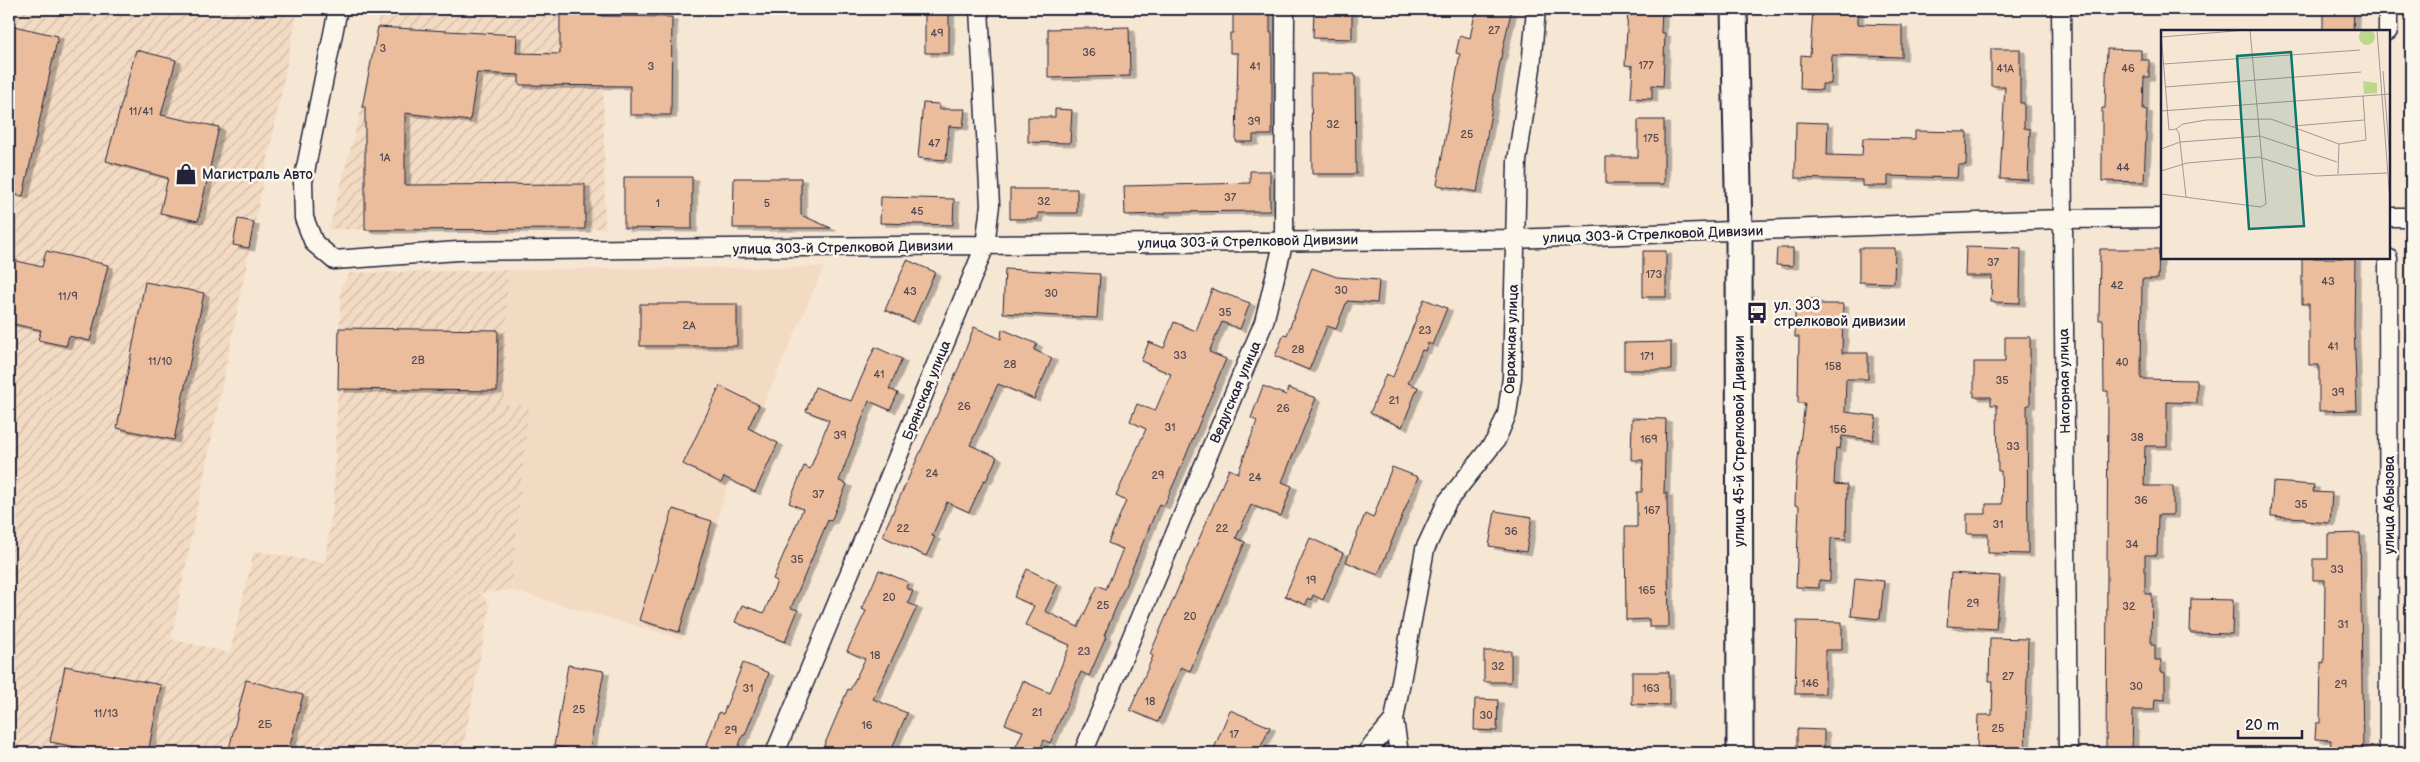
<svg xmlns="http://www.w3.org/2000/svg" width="2420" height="762" viewBox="0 0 2420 762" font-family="'Balsamiq Sans',sans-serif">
<defs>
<pattern id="industrial-furrows" width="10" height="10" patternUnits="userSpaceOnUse" patternTransform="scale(1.25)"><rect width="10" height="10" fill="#f3dac3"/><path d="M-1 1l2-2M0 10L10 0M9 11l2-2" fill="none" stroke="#d0bba8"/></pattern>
<filter id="shadow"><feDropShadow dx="5.5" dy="3" stdDeviation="0" flood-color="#0004"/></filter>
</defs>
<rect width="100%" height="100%" fill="#f6e6d4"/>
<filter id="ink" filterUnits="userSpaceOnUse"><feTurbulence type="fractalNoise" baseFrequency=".02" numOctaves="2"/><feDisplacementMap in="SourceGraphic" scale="10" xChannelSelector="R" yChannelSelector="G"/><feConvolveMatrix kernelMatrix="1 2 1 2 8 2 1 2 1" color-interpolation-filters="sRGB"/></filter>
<g filter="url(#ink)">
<!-- built -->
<path fill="#f3dac3" d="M824,267L728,484L682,639L511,590L529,405L505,404L508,270Z"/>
<!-- industrial -->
<path fill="url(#industrial-furrows)" d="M9,9H298L171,639L230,653L254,551L325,563L334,497L341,287L351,273L508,270L505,404L529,405L511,590L480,593L490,605L462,753H9Z
M380,9H602L605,228L329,229L362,107L366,81L369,82Z"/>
<!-- building -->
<path fill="#ecbd9c" stroke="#22223b" filter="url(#shadow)" d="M560,9H602L601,16L672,17L671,115H630V86L519,85V75L477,73L470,121L405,113V185L585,184V229L365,230V107H362L378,27L517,35L516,53L560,54Z
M925,9H949V53H925Z
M1233,9H1270V33H1272V135H1253V142H1236L1238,53H1230V33H1233Z
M1314,9H1346V12H1352V39L1313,38Z
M1476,9H1495L1511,12L1500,62L1477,192L1437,185L1460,54L1456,53L1460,35L1470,38Z
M1628,9H1662L1661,33H1665L1663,86L1652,85V99L1631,98L1633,66L1625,65Z
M1813,9H1858V24L1902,25V57L1832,55L1831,84H1822V90L1800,89L1801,55L1810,56Z
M2323,9H2354L2353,31H2323Z
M9,25L58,36L23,196L9,193Z
M1129,27L1130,76L1048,78V29Z
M1991,49H2020V103H2024V128L2030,129L2028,180L2000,179L2005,86H1991Z
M2107,49L2141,50V60H2149V77H2144L2143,109L2147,110L2144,182L2102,181V108H2105Z
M136,50L176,60L161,115L219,127L198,221L160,213L168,178L106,161Z
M1311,74H1355L1356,174H1312Z
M923,103L939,104V109H965L963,127L949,126L946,160L918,158Z
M1055,109L1072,110L1070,143L1028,142V117H1055Z
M1638,120H1664V184H1606V157H1638Z
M1796,122L1828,123L1827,155L1862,156L1863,138L1915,139V131L1967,132L1966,165H1958L1957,178L1888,176V186H1862V180L1795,178Z
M1250,171H1270V211L1165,212V214L1125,215L1124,186L1250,183Z
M624,177H692V229L624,228Z
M734,178H801V215L831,228H733Z
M1010,189H1077V213H1038V219H1010Z
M881,197L954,199L953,225L880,223Z
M238,219L254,222L249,248L233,245Z
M1966,247L2021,249L2020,303L1991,302L1992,276H1965Z
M1777,248H1793V266L1776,265Z
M1859,248H1895L1894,283L1859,282Z
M2100,249H2159L2158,279H2142L2141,379L2197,380V403L2167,402V446H2145L2144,486H2173V515H2158L2157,555H2145V594H2152L2151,645H2155V660H2161V672L2165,673V700L2155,699L2154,710H2133L2132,753H2106L2108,391H2104L2103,320H2099Z
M46,251L108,265L90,341L69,336L66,346L38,340L41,330L9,323V259L42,267Z
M1643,251H1666V297H1643Z
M2302,258H2355L2354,326L2357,410L2319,411V365H2309V304H2302Z
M907,260L935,272L913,322L885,310Z
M1312,268L1337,277L1379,280L1377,303L1347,301L1336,329L1327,326L1309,370L1275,356L1284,334L1287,335Z
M1005,269L1100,274L1097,318L1003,313Z
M145,282L204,293L174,440L117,428Z
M1212,289L1250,303L1240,329L1222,322L1209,352L1226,359L1182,465L1164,506L1159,504L1104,636L1106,637L1089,676L1081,672L1050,743L1044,740L1039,753H1013L1023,731L1005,724L1023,681L1050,693L1070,645L1025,625L1034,606L1014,597L1027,569L1058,584L1045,611L1078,627L1098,585L1106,589L1123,549L1108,543L1126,501L1116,496L1146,429L1130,421L1137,404L1155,411L1171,374L1141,361L1149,342L1164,348L1174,322L1196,331Z
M1424,299L1447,308L1432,345L1428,343L1425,351L1422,350L1408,383L1418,387L1402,427L1370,413L1386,374L1393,377Z
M1795,299H1817V304H1843L1842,353H1868V379H1846L1845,412L1876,416L1873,440L1842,436L1840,449L1836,448L1834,484L1847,485L1846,539L1831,538L1830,581L1819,580V588L1796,587L1799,506L1795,505L1796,476L1805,403H1798L1799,337H1795Z
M640,304H737V346H640Z
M974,327L1001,339L1002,329L1037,344L1034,350L1052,358L1034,399L998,384L970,445L997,457L986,481L984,480L969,512L947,502L932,536L935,537L926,556L882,536L959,367Z
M339,328L498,330L497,391L338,389Z
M2005,337H2030V405H2027L2028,554L1988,553V534H1967V514H1986V504H2002L2001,471H1998L1997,405H1991V397H1974V362H2005Z
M1671,342V370H1624V343Z
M875,347L902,359L889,389L898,393L890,410L869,401L839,481L847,484L831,521L828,520L791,608L798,610L785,642L735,622L742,605L764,613L777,581L773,579L803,509L789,503L804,466L810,469L829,420L806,411L815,387L851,401Z
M720,386L759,405L748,428L778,443L755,492L724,477L721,483L683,464Z
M1263,386L1286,395L1288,388L1316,398L1282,482L1292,486L1281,516L1251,505L1236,538L1245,542L1190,671L1181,667L1158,722L1130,710L1153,656L1150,654L1229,469L1238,473L1257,421L1251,418Z
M1632,418L1666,419L1664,493H1667L1669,627H1649V619L1626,620L1625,527H1637V492H1642L1643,460H1631Z
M1392,467L1418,477L1378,575L1346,562L1365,514L1373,518Z
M2273,482L2314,485L2313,492L2332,493L2330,523L2305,521V518L2271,516Z
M673,509L712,521L679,632L639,620Z
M1495,511L1532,517L1526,552L1489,546Z
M2360,533L2363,753H2330L2331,740L2315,739L2316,723H2320L2321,662L2324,663L2325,580H2313V559H2328V534Z
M1310,538L1343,553L1323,600L1313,595L1311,600L1308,598L1306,605L1285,596Z
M879,570L908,582L906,588L913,591L908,603L917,607L873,699L907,713L890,753H821L848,689L850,690L865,659L847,651L866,611L862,609Z
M1951,573L2000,576L1996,629L1947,626Z
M1855,578L1884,581L1880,619L1851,616Z
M2191,599L2233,600L2232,634L2190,633Z
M1797,621L1842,622V650H1825V694H1795Z
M1990,638L2028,639L2025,753H2001V748H1977L1978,715H1992L1993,681H1989Z
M1484,651H1511V682H1484Z
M743,663L769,673L745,735H743L736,753H704L719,712L723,714Z
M568,665L604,671L589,753L554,746Z
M65,666L161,685L148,753H109L50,742Z
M1632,672H1669V705L1632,704Z
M246,680L303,695L288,753H228Z
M1475,699L1498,700L1497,731L1474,730Z
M1230,710L1270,727L1258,753H1212Z
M1797,729L1824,730V753H1797Z"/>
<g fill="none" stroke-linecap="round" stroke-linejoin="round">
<!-- minor casing -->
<g stroke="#22223b" stroke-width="21">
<path id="minor" d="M338,9L303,182L304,218L314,243L334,260L458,251L1514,239L2062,219L2162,218
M2061,9L2068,753
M2388,9V31
M2389,217H2411
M2388,258L2389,753
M1394,720L1399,753
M775,753L985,246L990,205L979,9
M1083,753L1264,322L1284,240L1285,9
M1366,753L1394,720L1425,549L1447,502L1496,440L1507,414L1512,378L1517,161L1531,68L1536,9"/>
</g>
<!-- secondary casing -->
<g stroke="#22223b" stroke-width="29">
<path id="secondary" d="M1734,9L1739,231L1740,753"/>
</g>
<!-- minor -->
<use href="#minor" stroke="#fbf7ec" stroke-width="18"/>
<!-- secondary -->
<use href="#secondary" stroke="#fbf7ec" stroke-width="25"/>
</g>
</g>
<!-- icons -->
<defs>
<g id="shop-bare" transform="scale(1.725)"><path d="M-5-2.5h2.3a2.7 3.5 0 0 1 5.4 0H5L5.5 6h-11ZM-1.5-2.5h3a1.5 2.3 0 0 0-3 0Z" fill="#22223b" stroke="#fbf7ec" stroke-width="2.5" paint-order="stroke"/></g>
<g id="bus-bare" transform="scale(1.725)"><path d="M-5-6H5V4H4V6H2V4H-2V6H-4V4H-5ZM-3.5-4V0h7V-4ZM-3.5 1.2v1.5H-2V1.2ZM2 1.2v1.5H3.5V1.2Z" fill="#22223b" stroke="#fbf7ec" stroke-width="2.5" paint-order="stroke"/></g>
</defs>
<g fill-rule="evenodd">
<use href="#shop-bare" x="186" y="174"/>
<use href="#bus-bare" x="1757" y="313"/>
</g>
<g text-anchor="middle" stroke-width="5" stroke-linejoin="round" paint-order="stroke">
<!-- number labels -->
<g font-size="11" fill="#544953">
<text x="1494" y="34">27</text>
<text x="937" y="37">49</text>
<text x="383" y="52">3</text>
<text x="1089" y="56">36</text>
<text x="1646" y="69">177</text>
<text x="651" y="70">3</text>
<text x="1255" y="70">41</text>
<text x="2005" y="72">41А</text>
<text x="2128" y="72">46</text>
<text x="141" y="115">11/41</text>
<text x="1254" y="125">39</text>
<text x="1333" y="128">32</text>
<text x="1467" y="138">25</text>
<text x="1651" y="142">175</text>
<text x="934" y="147">47</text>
<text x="385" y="161">1А</text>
<text x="2123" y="171">44</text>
<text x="1230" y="201">37</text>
<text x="1044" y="205">32</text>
<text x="658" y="207">1</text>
<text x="767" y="207">5</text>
<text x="917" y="215">45</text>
<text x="1993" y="266">37</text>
<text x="1654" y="278">173</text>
<text x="2328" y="285">43</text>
<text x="2117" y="289">42</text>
<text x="1341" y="294">30</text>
<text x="910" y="295">43</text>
<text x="1051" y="297">30</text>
<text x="68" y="300">11/9</text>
<text x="1225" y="316">35</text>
<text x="689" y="329">2А</text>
<text x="1425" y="334">23</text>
<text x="2333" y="350">41</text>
<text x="1298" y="353">28</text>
<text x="1180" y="359">33</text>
<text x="1647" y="360">171</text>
<text x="418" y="364">2В</text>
<text x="160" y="365">11/10</text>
<text x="2122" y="366">40</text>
<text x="1010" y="368">28</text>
<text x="1833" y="370">158</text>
<text x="879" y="378">41</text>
<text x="2002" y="384">35</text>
<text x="2338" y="396">39</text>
<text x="1394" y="404">21</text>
<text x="964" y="410">26</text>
<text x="1283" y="412">26</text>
<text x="1170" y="431">31</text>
<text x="1838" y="433">156</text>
<text x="840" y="439">39</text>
<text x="2137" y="441">38</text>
<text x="1649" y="443">169</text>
<text x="2013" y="450">33</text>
<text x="932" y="477">24</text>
<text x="1158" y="479">29</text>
<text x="1255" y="481">24</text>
<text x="818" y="498">37</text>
<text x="2141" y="504">36</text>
<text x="2301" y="508">35</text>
<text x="1652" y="514">167</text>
<text x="1998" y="528">31</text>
<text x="903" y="532">22</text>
<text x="1222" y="532">22</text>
<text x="1511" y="535">36</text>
<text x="2132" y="548">34</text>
<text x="797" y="563">35</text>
<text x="2337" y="573">33</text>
<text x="1311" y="584">19</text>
<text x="1647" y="594">165</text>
<text x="889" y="601">20</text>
<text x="1973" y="607">29</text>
<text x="1103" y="609">25</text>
<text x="2129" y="610">32</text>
<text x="1190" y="620">20</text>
<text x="2343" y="628">31</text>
<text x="1084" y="655">23</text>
<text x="875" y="659">18</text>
<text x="1498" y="670">32</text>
<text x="2008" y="680">27</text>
<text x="1810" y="687">146</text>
<text x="2341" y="688">29</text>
<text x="2136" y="690">30</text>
<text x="748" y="692">31</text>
<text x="1651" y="692">163</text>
<text x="1150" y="705">18</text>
<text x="579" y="713">25</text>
<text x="1037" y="716">21</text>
<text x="106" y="717">11/13</text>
<text x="1486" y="719">30</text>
<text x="265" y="728">2Б</text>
<text x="867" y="729">16</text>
<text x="1998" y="732">25</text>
<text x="731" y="734">29</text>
<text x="1234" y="738">17</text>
</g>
<!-- poi labels -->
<g font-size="14" fill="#22223b" stroke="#fbf7ec" text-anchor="start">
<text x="202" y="179">Магистраль Авто</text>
<text x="1774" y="310">ул. 303<tspan x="1774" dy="16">стрелковой дивизии</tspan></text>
</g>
<!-- street labels -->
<g font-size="14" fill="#22223b" stroke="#fbf7ec">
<text transform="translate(1653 234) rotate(-2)" y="5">улица 303-й Стрелковой Дивизии</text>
<text transform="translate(1248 241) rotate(-1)" y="5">улица 303-й Стрелковой Дивизии</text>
<text transform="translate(843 247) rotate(-1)" y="5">улица 303-й Стрелковой Дивизии</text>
<text transform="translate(1511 339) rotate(-88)" y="5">Овражная улица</text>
<text transform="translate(2064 381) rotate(-91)" y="5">Нагорная улица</text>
<text transform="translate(926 390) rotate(-68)" y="5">Брянская улица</text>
<text transform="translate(1235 392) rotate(-67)" y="5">Ведугская улица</text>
<text transform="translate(1739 441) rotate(-90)" y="5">улица 45-й Стрелковой Дивизии</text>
<text transform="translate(2389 505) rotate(-90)" y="5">улица Абызова</text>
</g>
</g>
<!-- overview -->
<g transform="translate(2161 30)">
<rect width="229" height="229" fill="#f6e6d4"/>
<path d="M198 7a8 8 0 1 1 16 0a8 8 0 1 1-16 0ZM202,51L216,53V63L203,64Z" fill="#bdd78e"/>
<path fill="none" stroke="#a19897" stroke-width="1" d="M216,0L229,172M0,3L8,100L15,99L18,103L25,167M0,7L86,0M3,34L199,20M222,41L229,131M4,57L200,42M0,81L229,64M133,96L203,90M15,99L22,94L45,90L110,89L178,114M0,119L19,112L99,106L176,132M0,141L26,133L98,127L155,146L226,143M177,144L178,114L205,110L202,66M0,164L100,177L105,174L89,0"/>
<path fill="#0f766e" fill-opacity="0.15" stroke="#0f766e" stroke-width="2.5" d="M130,22L143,196L88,199L76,26Z"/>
<rect width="229" height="229" fill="none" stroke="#22223b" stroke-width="2.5"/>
</g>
<!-- margin -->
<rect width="2420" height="762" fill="none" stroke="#fbf7ec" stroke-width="30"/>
<rect x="15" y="15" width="2390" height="732" fill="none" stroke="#22223b" stroke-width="2" filter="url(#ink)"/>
<!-- scale -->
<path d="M2238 730v8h64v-8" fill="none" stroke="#22223b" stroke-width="2.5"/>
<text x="2245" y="730" font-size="15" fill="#22223b" stroke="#fbf7ec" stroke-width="4" paint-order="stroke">20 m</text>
</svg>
